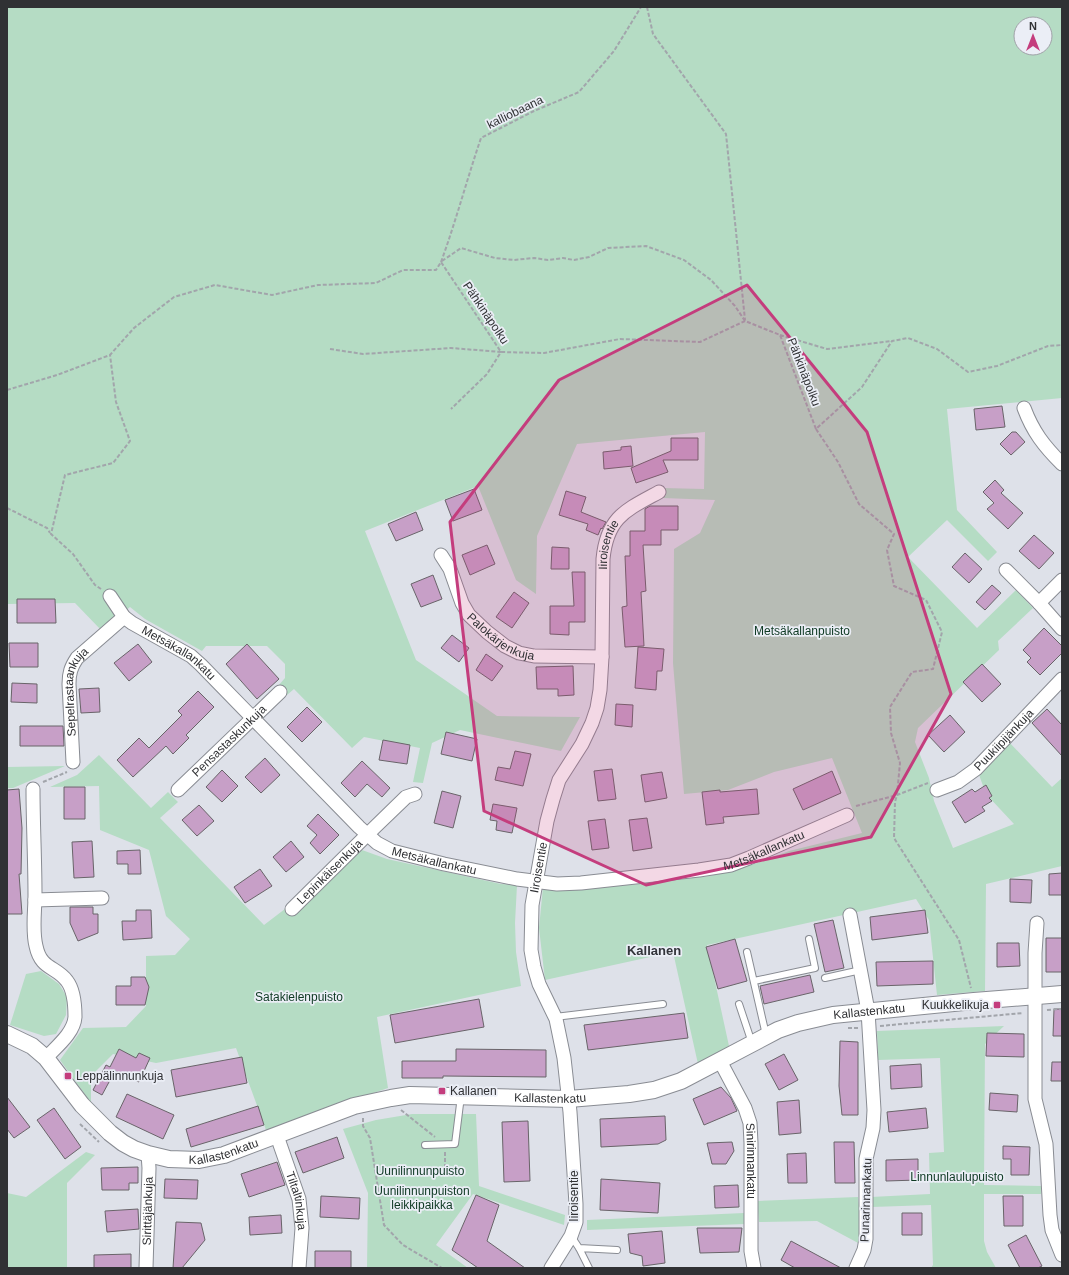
<svg xmlns="http://www.w3.org/2000/svg" width="1069" height="1275" viewBox="0 0 1069 1275" font-family="Helvetica,sans-serif">
<rect width="100%" height="100%" fill="#dee1e9"/>
<!-- green -->
<path fill="#b5dcc4" fill-rule="evenodd" d="M7,7H1062V398L947,409L957,510L997,552L988,561L947,520L908,557L977,628L1016,590L1033,608L998,641L999,650L918,728L915,742L929,778L934,801L953,848L1014,824L986,794L978,772L1009,742L1052,787L1062,778V866L986,884L985,991L937,995L929,920L916,899L707,945L729,1046L698,1064L673,952L545,980L539,928L543,887L555,888L630,885L710,876L751,865L789,851L862,833L832,758L774,772L728,790L684,794L673,663L674,549L700,533L715,500L663,498V488L704,489L705,432L577,444L537,536L536,594L516,580L478,486L365,531L416,660L497,716L580,717L561,751L460,730L432,743L423,783L413,782L420,748L364,737L352,748L294,689L287,695L278,686L285,678V664L267,646H206L202,651L145,619L130,607L101,630L75,603L7,604ZM1021,24H1045V48H1021Z
M99,755L151,808L168,792L178,802L160,818L264,925L362,850L387,859L501,884L517,885L515,923L516,952L521,986L377,1017L388,1088L266,1130L236,1048L156,1063L113,1054L91,1076V1103L60,1060L83,1028L126,1027L146,1006V956L175,955L190,939L166,916L149,850L100,830L99,786L50,787L77,775Z
M65,766L13,788H7V767Z
M41,971L59,984L67,997L66,1015L56,1034L44,1036L10,1025L26,974Z
M1004,1026L985,1044L984,1185L1041,1186V1194H984V1241L987,1252L996,1268H931L933,1265L931,1205L872,1207L871,1197L930,1194L929,1153L944,1152L940,1058L878,1060L877,1031Z
M412,1114H476L479,1186L565,1215L564,1225L473,1194L436,1245L468,1268H367L368,1193L343,1129L376,1120Z
M86,1152L95,1155L67,1183V1268H7V1193L26,1197Z
M858,1197L862,1231L860,1244L817,1221L759,1222L757,1201Z
M744,1213L745,1224L587,1230V1220Z"/>
<!-- building -->
<path fill="#c79fc7" stroke="#696469" d="M1002,406L1005,427L976,430L974,409Z
M1012,432H1016L1025,442L1011,455L1000,444Z
M671,438H698V460H663L668,472L636,483L631,468L671,451Z
M631,446L633,466L604,469L603,452L621,450V447Z
M995,480L1004,490L1001,493L1023,513L1008,529L987,509L994,503L983,492Z
M474,489L482,510L453,521L445,500Z
M566,491L586,497L581,512L606,522L602,529L601,528L598,535L586,530L588,524L559,515Z
M650,506H678V530H661V545H643L646,591L641,592L644,646L625,647L622,607L627,606L625,556H630V531H645V509Z
M416,512L423,530L396,541L388,524Z
M1034,535L1054,553L1039,569L1019,551Z
M487,545L495,564L470,575L462,555Z
M552,547L569,548V569H551Z
M965,553L982,569L969,583L952,567Z
M572,572H585V622H569V635L550,634V606H574Z
M433,575L442,599L421,607L411,584Z
M992,585L1001,593L985,610L976,602Z
M514,592L529,603L512,628L496,617Z
M17,599H55L56,623H17Z
M1044,628L1062,646V653L1040,675L1027,662L1031,658L1023,650Z
M452,635L469,648L459,662L441,648Z
M9,643H38V667H10Z
M138,644L152,662L129,681L114,663Z
M247,644L279,679L257,699L226,664Z
M638,647L664,649L662,671H657L656,690L635,688Z
M486,654L503,666L492,681L476,670Z
M982,664L1001,684L982,702L963,682Z
M573,666L574,695L558,696V689H537L536,667Z
M12,683L37,684V703L11,702Z
M99,688L100,712L81,713L79,689Z
M198,691L214,707L186,735L189,738L173,754L166,746L133,777L117,760L139,738L149,748L182,715L178,711Z
M616,704L633,705L632,727L615,725Z
M307,707L322,722L302,742L287,727Z
M1047,709L1062,725V756L1032,723Z
M950,715L965,732L944,752L928,735Z
M20,726H63L64,746H20Z
M446,732L477,739L472,761L441,754Z
M383,740L410,745L407,764L379,760Z
M515,751L531,754L523,786L495,780L498,767L510,769Z
M265,758L280,775L261,793L245,777Z
M362,761L390,788L382,797L367,784L355,797L341,783Z
M612,769L616,799L598,801L594,771Z
M222,770L238,786L222,802L206,787Z
M832,771L841,793L803,810L793,789Z
M662,772L667,798L645,802L641,775Z
M986,785L992,796L989,798L992,801L982,807L985,811L965,823L952,802L972,789L975,792Z
M64,787H85V819H64Z
M19,789L22,828L21,874H19L22,914H7V790Z
M757,789L759,814L723,817L724,823L706,825L702,792L720,790V792Z
M442,791L461,796L453,828L434,823Z
M493,804L517,808L512,833L496,830L497,821L490,820Z
M199,805L214,821L197,836L182,820Z
M318,814L339,835L320,854L310,843L317,835L307,826Z
M647,818L652,848L633,851L629,820Z
M605,819L609,848L592,850L588,821Z
M92,841L94,877L74,878L72,842Z
M291,841L304,857L286,872L273,857Z
M140,850L141,874H128V864H117V851Z
M260,869L272,886L245,903L234,887Z
M1062,873V895H1049V874Z
M1010,879L1032,880L1031,903L1010,902Z
M70,907H93V914H98V933L78,941L70,923Z
M136,910H151L152,938L123,940L122,921H136Z
M925,910L928,933L872,940L870,917Z
M833,920L844,968L825,972L814,924Z
M1046,938H1062V972H1046Z
M735,939L747,981L718,989L706,947Z
M997,943H1019L1020,966L997,967Z
M933,961V984L877,986L876,962Z
M810,975L814,992L764,1004L760,986Z
M131,977H145L149,987L145,1005H116V986H131Z
M479,999L484,1027L395,1043L390,1015Z
M1054,1009H1062V1036H1053Z
M684,1013L688,1038L588,1050L584,1025Z
M987,1033L1024,1034V1057L986,1056Z
M840,1041L858,1042V1115H842L839,1086Z
M119,1049L136,1058L139,1053L150,1058L139,1082L115,1071L102,1095L93,1090L106,1065L110,1067Z
M456,1049L546,1050V1077L443,1076V1078H402V1061H456Z
M784,1054L798,1080L779,1090L765,1064Z
M242,1057L247,1083L176,1097L171,1070Z
M1052,1062H1062V1081H1051Z
M921,1064L922,1087L891,1089L890,1066Z
M721,1087L731,1098L737,1111L704,1125L693,1099Z
M990,1093L1018,1095L1017,1112L989,1110Z
M127,1094L174,1115L163,1139L116,1117Z
M7,1097L30,1127L14,1138L7,1129Z
M799,1100L801,1133L779,1135L777,1102Z
M258,1106L264,1125L191,1147L186,1129Z
M54,1108L81,1147L65,1159L37,1120Z
M926,1108L928,1128L889,1132L887,1112Z
M665,1116L666,1140L658,1144L601,1147L600,1119Z
M528,1121L530,1181L504,1182L502,1122Z
M337,1137L344,1158L303,1173L295,1152Z
M732,1142L734,1151L726,1164H712L707,1143Z
M834,1142H854L855,1183H835Z
M1003,1146L1030,1147L1029,1175H1011V1159H1003Z
M806,1153L807,1183H788L787,1154Z
M918,1159V1180L886,1181V1160Z
M277,1162L285,1185L249,1197L241,1174Z
M138,1167V1183H129V1190H102L101,1168Z
M165,1179L198,1180L197,1199L164,1198Z
M601,1179L660,1183L658,1213L600,1210Z
M738,1185L739,1207L715,1208L714,1186Z
M476,1195L499,1205L487,1241L525,1268H478L452,1250Z
M321,1196L360,1198L359,1219L320,1217Z
M1003,1196H1023V1226H1004Z
M138,1209L139,1229L107,1232L105,1211Z
M902,1213H922V1235H902Z
M281,1215L282,1233L250,1235L249,1217Z
M176,1222L201,1223L205,1240L182,1268H173Z
M697,1228H742L739,1252L700,1253Z
M662,1231L665,1263L643,1266L642,1256L630,1253L628,1234Z
M1026,1235L1042,1266L1038,1268H1020L1008,1245Z
M791,1241L841,1268H795L781,1260Z
M315,1251H351V1268H315Z
M131,1254V1268H94V1255Z"/>
<g fill="none" stroke-linecap="round" stroke-linejoin="round">
<!-- service casing -->
<g stroke="#898c93" stroke-width="8">
<path id="service" d="M747,952L766,1035
M825,978L861,970
M754,981L815,968L809,939
M739,1004L752,1043
M555,1017L663,1004
M425,1145L455,1144L461,1096
M571,1236L579,1248L589,1268
M579,1248L617,1250"/>
</g>
<!-- minor casing -->
<g stroke="#898c93" stroke-width="15">
<g id="minor">
<path d="M1024,408C1033,432 1044,446 1062,464"/>
<path id="s1" d="M441,555L450,569L462,603L469,615L487,632L505,646L519,653L534,656L602,657"/>
<path d="M1006,570L1039,603L1062,629"/>
<path id="s2" d="M110,596L124,617L132,623L191,656L201,665L359,827L377,843L392,851L444,864L517,879L557,884L581,883L699,870L731,865L749,858L847,815"/>
<path d="M1039,603L1062,580"/>
<path id="s3" d="M73,762L69,684C69,673 71,667 77,658L124,617"/>
<path d="M33,789C33,824 35,860 35,895C35,912 32,930 36,946C41,970 56,966 67,981C74,990 75,1006 75,1017C74,1033 56,1047 46,1058"/>
<path id="s4" d="M178,790L280,692"/>
<path id="s5" d="M937,790L958,782L976,769L1062,679"/>
<path d="M35,900L102,898"/>
<path id="s6" d="M292,909L375,827L406,797L415,794"/>
<path d="M850,915L868,1011L874,1110L873,1128L866,1159V1239L864,1250L856,1268"/>
<path d="M1037,923L1035,953V1099L1046,1144L1050,1215L1052,1230L1062,1255"/>
<path id="s7" d="M720,1061L745,1108L750,1123L751,1143V1251L754,1268"/>
<path id="s8" d="M277,1136L299,1199L302,1228L299,1268"/>
<path id="s9" d="M146,1268L149,1168L148,1154"/>
<path id="s10" d="M551,1268L571,1236L576,1222V1204L570,1112L564,1058L556,1019L539,984L534,967L531,950L532,905L547,821L553,799L559,780L582,744L592,723L597,708L600,690L602,657L603,559C607,517 626,510 659,492"/>
</g>
</g>
<!-- tertiary casing -->
<g stroke="#898c93" stroke-width="18">
<g id="tertiary">
<path id="s11" d="M7,1034L32,1046L46,1058L82,1105L110,1133L123,1143L134,1149L148,1154L169,1159L199,1160L224,1155L354,1106L391,1098L410,1095L569,1099L629,1094L654,1090L681,1081L778,1030L798,1023L833,1015L974,1001L1062,994"/>
</g>
</g>
<!-- path -->
<path stroke="#a2a5ab" stroke-width="2" stroke-dasharray="4 2" stroke-linecap="butt" d="M647,7L653,34L726,134L745,320
M442,261L461,248L495,258L514,260L534,258L548,260L563,258L574,260L589,257L608,248L646,246L684,260L711,280L735,306L745,321
M441,262C456,221 467,179 481,138L534,111L579,92L614,51L641,7
M780,335L827,349L892,341
M330,349L363,354L451,348L501,352L487,374L451,409
M7,390L57,375L110,355L134,328L174,297L215,285L272,295L318,285L376,283L403,270H436L441,262L501,352L544,353L620,339L700,342L745,321L780,335L816,429L862,387L892,341L908,338L937,349L968,372L997,366L1048,346L1062,345
M816,429L838,462L859,504L894,534L887,550L894,586L926,600L942,632L933,669L912,672L890,707L891,733L900,763L897,795L895,802L894,838L959,940L971,988
M7,508L47,528L50,533
M101,589L95,585L73,554L51,534L65,475L113,463L130,441L116,402L110,355
M43,782L67,772
M856,806L897,795L928,783
M1047,1010L1061,1009
M880,1026L1023,1013
M848,1028H858
M401,1110L435,1137
M363,1118V1126L370,1138L384,1225L403,1245L442,1268
M80,1124L99,1142
M445,1152V1170"/>
<!-- service -->
<use href="#service" stroke="#fff" stroke-width="6"/>
<!-- minor -->
<use href="#minor" stroke="#fff" stroke-width="13"/>
<!-- tertiary -->
<use href="#tertiary" stroke="#fff" stroke-width="16"/>
</g>
<!-- marked area -->
<path fill="#c43d7d" fill-opacity="0.2" stroke="#c43d7d" stroke-width="3" stroke-linejoin="round" d="M747,285L867,432L951,694L871,837L646,885L484,811L450,522L559,380Z"/>
<!-- markers -->
<g fill="#c43d7d" stroke="#ebeef6" stroke-width="1.5">
<rect x="993" y="1001" width="8" height="8" rx="2"/>
<rect x="64" y="1072" width="8" height="8" rx="2"/>
<rect x="438" y="1087" width="8" height="8" rx="2"/>
</g>
<g text-anchor="middle" stroke-width="3.5" stroke-linejoin="round" paint-order="stroke">
<!-- street labels -->
<g font-size="12" fill="#303134" stroke="#ebeef6">
<text transform="translate(515 112) rotate(-26)" y="4">kalliobaana</text>
<text transform="translate(486 313) rotate(56)" y="4">Pähkinäpolku</text>
<text transform="translate(804 372) rotate(69)" y="4">Pähkinäpolku</text>
<text dy="4" stroke="none"><textPath href="#s10" startOffset="750">Iiroisentie</textPath></text>
<text dy="4" stroke="none"><textPath href="#s1" startOffset="106">Palokärjenkuja</textPath></text>
<text dy="4" stroke="none"><textPath href="#s2" startOffset="91">Metsäkallankatu</textPath></text>
<text dy="4" stroke="none"><textPath href="#s3" startOffset="72">Sepelrastaankuja</textPath></text>
<text dy="4" stroke="none"><textPath href="#s5" startOffset="85">Puukiipijänkuja</textPath></text>
<text dy="4" stroke="none"><textPath href="#s4" startOffset="71">Pensastaskunkuja</textPath></text>
<text dy="4" stroke="none"><textPath href="#s2" startOffset="763">Metsäkallankatu</textPath></text>
<text dy="4" stroke="none"><textPath href="#s2" startOffset="427">Metsäkallankatu</textPath></text>
<text dy="4" stroke="none"><textPath href="#s10" startOffset="414">Iiroisentie</textPath></text>
<text dy="4" stroke="none"><textPath href="#s6" startOffset="53">Lepinkäisenkuja</textPath></text>
<text dy="4" stroke="none"><textPath href="#s11" startOffset="938">Kallastenkatu</textPath></text>
<text dy="4" stroke="none"><textPath href="#s11" startOffset="602">Kallastenkatu</textPath></text>
<text dy="4" stroke="none"><textPath href="#s11" startOffset="266">Kallastenkatu</textPath></text>
<text dy="4" stroke="none"><textPath href="#s7" startOffset="107">Sinirinnankatu</textPath></text>
<text transform="translate(574 1196) rotate(-90)" y="4">Iiroisentie</text>
<text transform="translate(866 1200) rotate(-88)" y="4">Punarinnankatu</text>
<text dy="4" stroke="none"><textPath href="#s8" startOffset="68">Tiltaltinkuja</textPath></text>
<text dy="4" stroke="none"><textPath href="#s9" startOffset="57">Sirittäjänkuja</textPath></text>
</g>
<!-- park labels -->
<g font-size="12" fill="#0e3923" stroke="#ebeef6">
<text x="802" y="635">Metsäkallanpuisto</text>
<text x="299" y="1001">Satakielenpuisto</text>
<text x="420" y="1175">Uunilinnunpuisto</text>
<text x="957" y="1181">Linnunlaulupuisto</text>
<text x="422" y="1195">Uunilinnunpuiston<tspan x="422" dy="14">leikkipaikka</tspan></text>
</g>
<!-- poi labels -->
<g font-size="12" fill="#303134" stroke="#ebeef6" text-anchor="start">
<text x="989" y="1009" text-anchor="end">Kuukkelikuja</text>
<text x="76" y="1080">Leppälinnunkuja</text>
<text x="450" y="1095">Kallanen</text>
</g>
<!-- neighbourhood labels -->
<g font-size="13" font-weight="bold" fill="#32343a" stroke="#ebeef6">
<text x="654" y="955">Kallanen</text>
</g>
</g>
<!-- border -->
<rect width="1069" height="1275" fill="none" stroke="#303134" stroke-width="16"/>
<!-- north arrow -->
<g transform="translate(1033 36)"><circle r="19" fill="#ebeef6" stroke="#a0a2a8"/>
<path d="M0-3L7 15L0 10L-7 15Z" fill="#c43d7d"/>
<text y="-6" font-size="11" font-weight="bold" text-anchor="middle" fill="#303134">N</text>
</g>
</svg>
